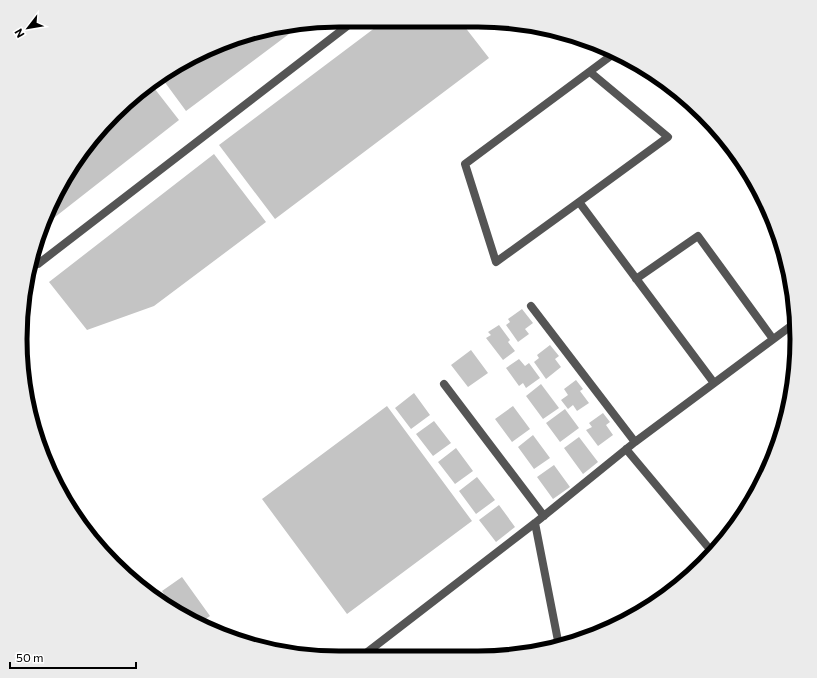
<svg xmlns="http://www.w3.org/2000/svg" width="817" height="678" viewBox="0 0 817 678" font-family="Commissioner,sans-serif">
<rect width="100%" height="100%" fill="#fff"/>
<!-- building -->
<path fill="#c4c4c4" d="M384,21L461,22L489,58L275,219L219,145Z
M301,25L186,111L161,77L180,63L257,31Z
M151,84L179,120L41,228L74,162L114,113Z
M214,154L266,222L154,306L87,330L49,282Z
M522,309L533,323L525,329L529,334L518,342L506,325L510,322L508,319Z
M499,325L510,340L508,342L515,351L503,360L486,338L491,335L488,332Z
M550,345L559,356L555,359L561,367L546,379L534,362L539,358L537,355Z
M471,350L488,373L468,387L451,365Z
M519,359L525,366L529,363L540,378L526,388L523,383L519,386L506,368Z
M576,380L583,389L580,391L589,403L577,411L573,405L568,409L561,400L568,395L564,389Z
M541,384L559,408L543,419L526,396Z
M414,393L430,415L411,429L395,408Z
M387,406L472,521L347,614L262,499Z
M513,406L530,429L512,442L495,419Z
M565,409L579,428L560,442L546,423Z
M603,413L610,422L606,425L613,435L598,446L586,430L592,427L589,423Z
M434,421L451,443L433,456L416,434Z
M533,435L550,458L534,469L518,447Z
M579,437L598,462L583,474L564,448Z
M456,448L473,471L455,484L438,462Z
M554,465L570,487L553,499L537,477Z
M477,477L495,500L476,514L459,491Z
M499,505L515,527L496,542L479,520Z
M182,577L210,616L198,624L177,614L162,591Z"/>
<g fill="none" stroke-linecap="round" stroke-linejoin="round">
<!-- lane -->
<path stroke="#555" stroke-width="8" d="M31,266L38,264L355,20"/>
<!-- street -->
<path stroke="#555" stroke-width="8" d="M590,72L668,137L579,202L714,383
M579,202L496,262L465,164L616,52
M636,279L698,236L773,339
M531,306L635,442
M444,384L544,516
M626,449L713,553
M535,523L559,646
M361,657L535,523L635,442L795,323"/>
</g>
<!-- crop -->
<path d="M0 0H817V678H0ZM339 27H478A312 312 0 0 1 790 339V339A312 312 0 0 1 478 651H339A312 312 0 0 1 27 339V339A312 312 0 0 1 339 27Z" fill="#ebebeb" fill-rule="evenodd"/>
<path fill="none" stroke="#000" stroke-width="5" d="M339 27H478A312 312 0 0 1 790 339V339A312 312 0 0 1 478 651H339A312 312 0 0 1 27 339V339A312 312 0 0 1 339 27Z"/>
<!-- north arrow -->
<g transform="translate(28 28) rotate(239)" stroke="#ffffff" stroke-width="3" paint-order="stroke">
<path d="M0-3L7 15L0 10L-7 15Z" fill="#000000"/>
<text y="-6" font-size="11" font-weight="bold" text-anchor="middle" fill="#000000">N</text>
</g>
<!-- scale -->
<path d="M10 662v6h126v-6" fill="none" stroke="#000000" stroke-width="2"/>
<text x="16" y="662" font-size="12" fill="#000000" stroke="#ffffff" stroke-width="3" paint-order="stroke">50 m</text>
</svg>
